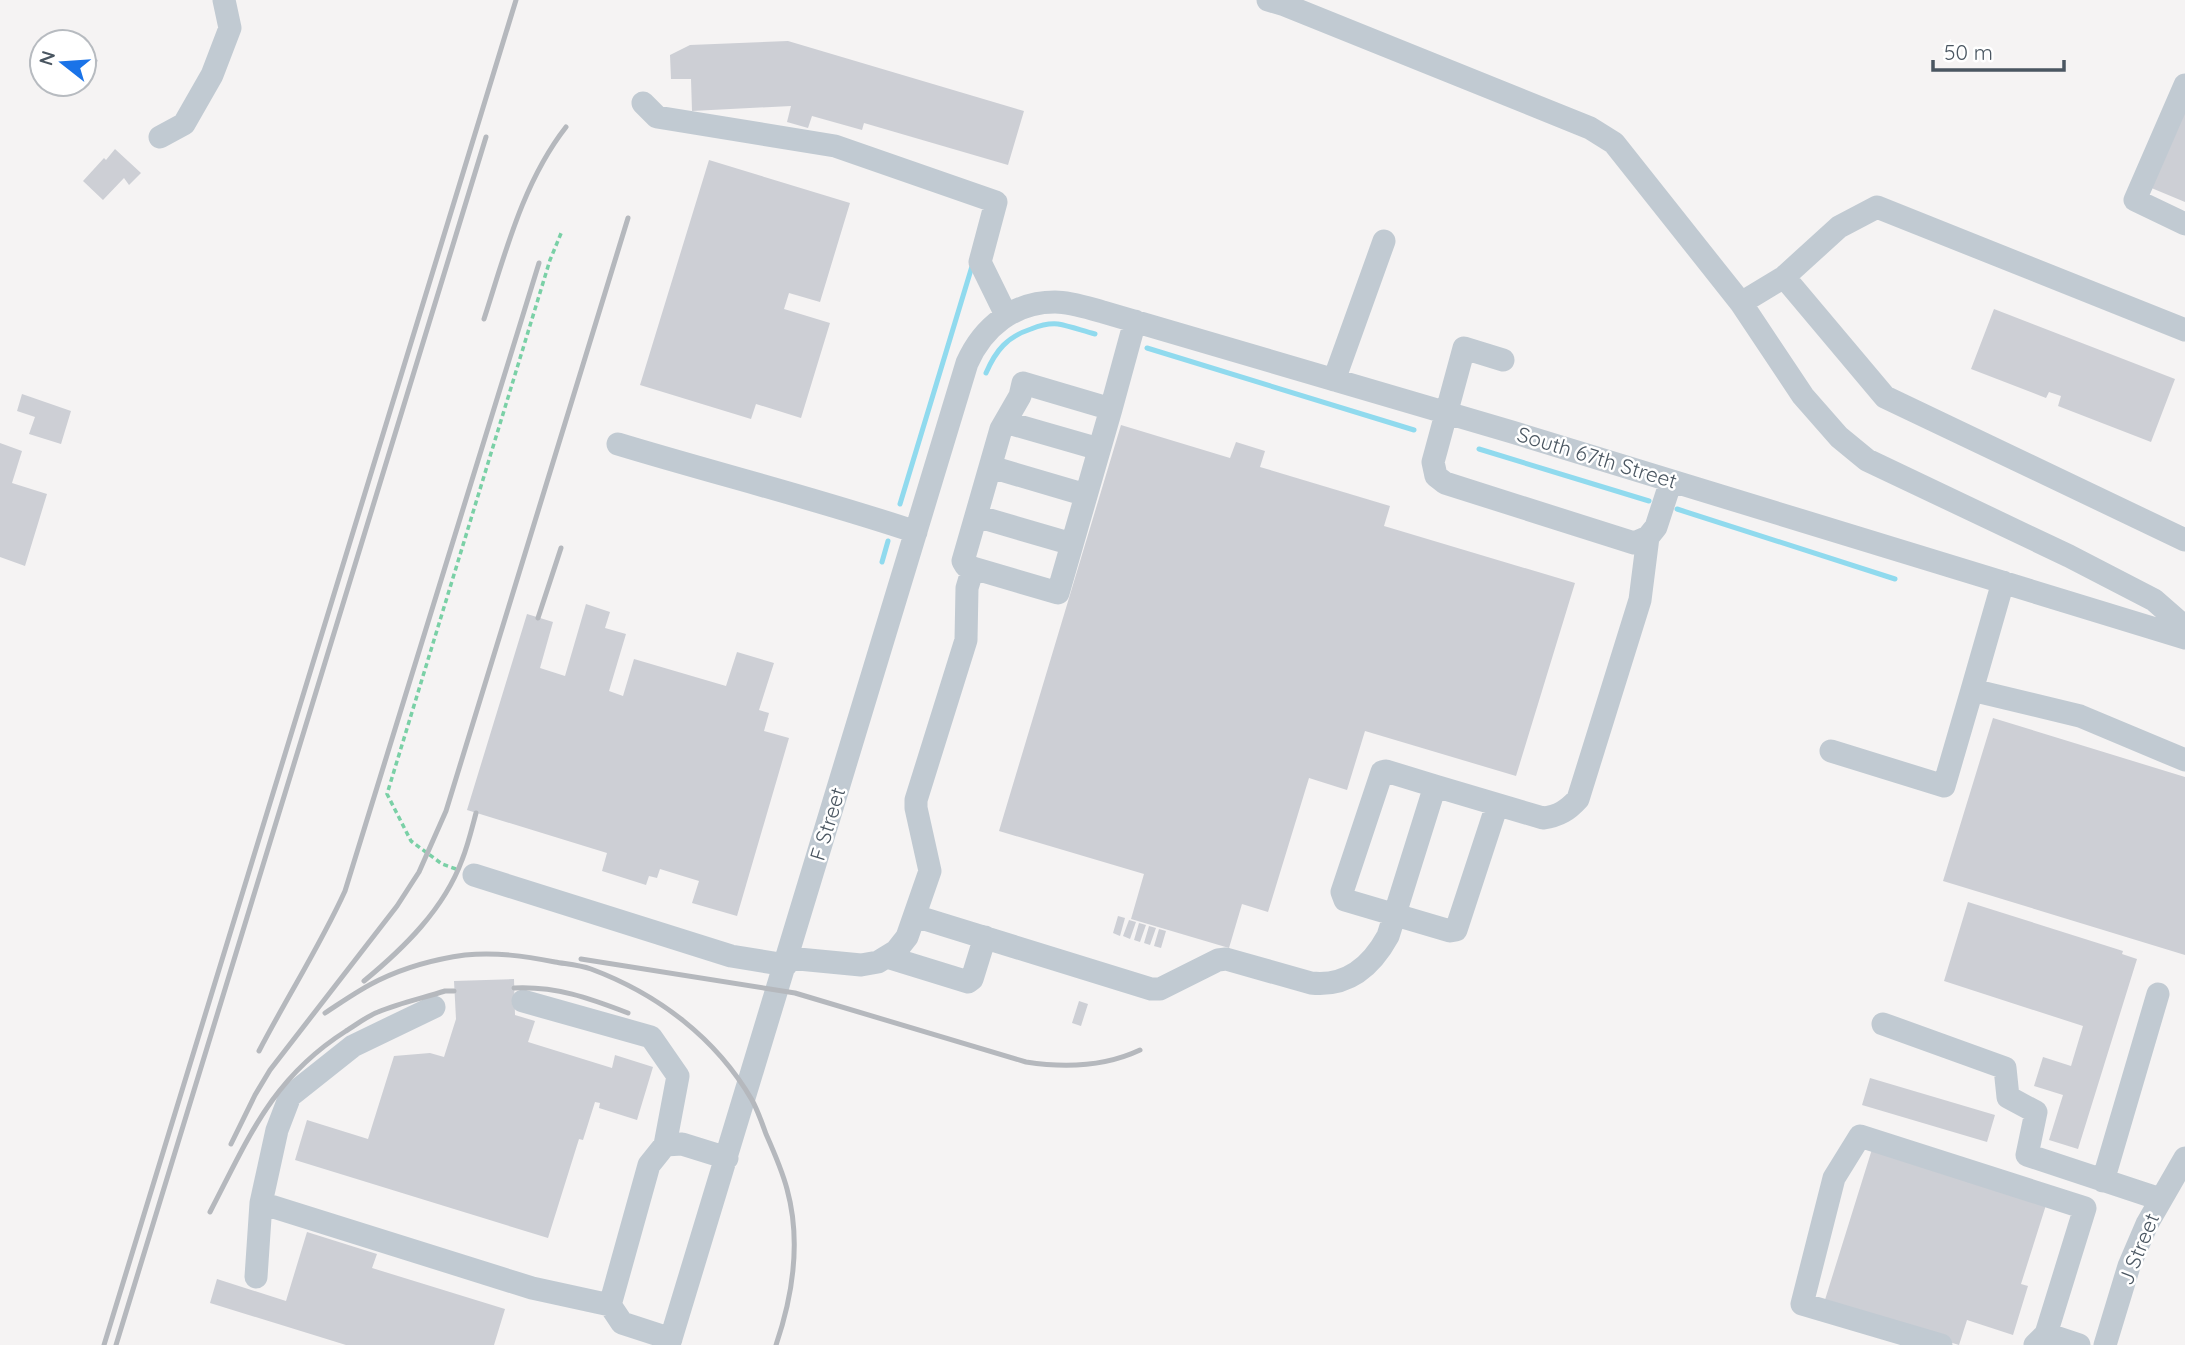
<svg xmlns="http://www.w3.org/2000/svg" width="2185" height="1345" viewBox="0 0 2185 1345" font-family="Quicksand,sans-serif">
<rect width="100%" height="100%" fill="#f5f3f3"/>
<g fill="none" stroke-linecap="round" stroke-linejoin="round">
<!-- stream -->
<path stroke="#90daee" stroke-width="5" d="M1147,348L1414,430
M986,373C996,350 1007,337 1031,329C1041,325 1048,323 1058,324C1070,326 1083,331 1095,334
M1479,449L1649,501
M900,504L973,263
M1677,509L1895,579
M882,562L888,541"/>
</g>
<!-- building -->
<path fill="#cdcfd5" d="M788,41L1024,111L1008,165L864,123L862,130L812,116L808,128L787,122L791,106L692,111L691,79H671L670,55L690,45Z
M84,55L98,60L89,83L84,81Z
M2185,103V202L2149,187Z
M115,149L141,173L129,185L124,178L103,200L83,181L104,158L106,160Z
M709,160L850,203L820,302L789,293L784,309L830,323L801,418L756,404L751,419L640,385Z
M1994,309L2175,379L2151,442L2058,406L2061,396L2049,392L2046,398L1971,369Z
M22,394L71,411L61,444L29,434L35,417L17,411Z
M1121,425L1230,458L1236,442L1265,451L1260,467L1390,506L1384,526L1575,583L1516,776L1365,731L1347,790L1309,778L1268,912L1242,904L1229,948L1131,919L1144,874L999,831Z
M0,443L22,451L12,483L47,494L25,566L0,557Z
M586,604L610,612L605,628L626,634L609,691L623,696L634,659L726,686L737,652L774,663L759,710L769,713L764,731L789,738L737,916L692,903L699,881L660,869L657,878L649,876L646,885L602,871L607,853L467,810L527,614L553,622L540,668L565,676Z
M1993,718L2185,777V955L1943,881Z
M1968,902L2123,951L2122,954L2137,959L2078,1149L2049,1140L2063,1095L2034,1086L2043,1057L2071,1066L2083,1026L1944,981Z
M1118,916L1125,918L1120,936L1113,933Z
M1129,920L1136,922L1130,939L1123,936Z
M1139,923L1146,925L1140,942L1134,940Z
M1149,926L1156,928L1150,945L1144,943Z
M1159,929L1166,931L1161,948L1154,946Z
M514,979L515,1015L535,1021L528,1042L612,1068L615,1055L653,1067L637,1120L599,1108L600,1103L595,1102L583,1140L579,1139L548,1238L295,1160L307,1120L368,1139L394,1056L430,1053L444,1057L456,1019L454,981Z
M1079,1001L1088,1004L1081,1026L1072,1023Z
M1870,1078L1995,1115L1987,1142L1862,1105Z
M1873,1146L2046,1205L2021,1284L2028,1286L2013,1335L1967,1320L1959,1345L1824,1303Z
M307,1232L377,1254L372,1268L505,1309L494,1345H346L210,1303L217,1279L286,1301Z"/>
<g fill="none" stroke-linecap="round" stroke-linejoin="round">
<!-- path -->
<path stroke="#7ad0a6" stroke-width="3.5" stroke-dasharray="5 3.5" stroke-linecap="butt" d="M456,869L442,864L411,841L387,794L550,260L562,231"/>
<!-- minor -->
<path stroke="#c1cad2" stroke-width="23" d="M1268,0L1285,5L1590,128L1614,143L1741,303L1803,396L1839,437L1867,460L2069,556L2154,600L2185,627
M2185,85L2135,200L2185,224
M643,103L657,117L835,146L996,202L980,262L1006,315
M160,137L184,124L212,75L230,28L224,0
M1741,303L1784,277
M2185,330L1877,207L1839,227L1784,277L1885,397L2185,540
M1503,360L1464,348L1433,462L1436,476L1445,483L1634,543L1648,537L1656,527L1671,481
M1334,380L1384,241
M1111,409L1058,593L966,566L963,561L1001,429L1020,396L1023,383L1111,409L1135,321
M1005,422L1099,449
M618,444C717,474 818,499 916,532
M991,467L1086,495
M976,516L1072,544
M2003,582L1972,690L2080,716L2185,760
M1831,751L1944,786L1972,690
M1435,786L1386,771L1382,772L1342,892L1345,900L1450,931L1456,930L1497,805
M474,875L731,956L786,965
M915,916L1151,989H1160L1218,960L1226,959L1311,983C1347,987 1371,967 1388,936L1435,786L1543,818C1559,816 1568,810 1578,799L1640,600L1648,537
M887,957L968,982L972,979L985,937
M788,958L861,965L878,962L896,951L907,937L930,871L916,808V800L966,640L967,588L973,568
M523,1001L651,1037L678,1076L665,1145
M434,1007L353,1046L290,1096L277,1130L261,1203L532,1288L610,1305
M1883,1024L2005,1068L2008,1097L2036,1112L2027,1155L2160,1199
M2103,1181L2158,994
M256,1277L261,1203
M2046,1334L2079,1345
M671,1339L622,1323L610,1305L649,1165L665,1145L682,1144L727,1158
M669,1345L967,363C983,327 1014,302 1055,302C1071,302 1088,308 1103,312L1512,432L2185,638
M1941,1345L1802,1304L1834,1178L1860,1136L2085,1208L2046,1334L2035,1345
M2105,1345L2129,1266L2147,1224L2185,1158"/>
<!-- rail -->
<path stroke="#b5b8bd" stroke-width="5" d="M484,319C505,254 523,182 566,127
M538,618L561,548
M581,959L795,993L1026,1062C1065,1068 1104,1067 1140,1050
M364,981C404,948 444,909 462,860C468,845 472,828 476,813
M514,988C556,986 589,998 628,1013
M325,1013C342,1002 360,989 379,980C406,967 436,959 465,955C496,952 524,956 555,962C566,964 579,965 591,969C658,994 716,1038 752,1100C758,1111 762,1123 766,1134C774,1152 782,1170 787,1189C801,1240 793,1295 776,1345
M259,1051C287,997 320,946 345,891L539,263
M231,1144L255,1095L270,1070L397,906L419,872L446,811L628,218
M210,1212C249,1137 272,1078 346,1031C356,1025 367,1016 378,1012C399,1003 423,998 445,991H454
M104,1345L516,0
M116,1345L486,137"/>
</g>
<g text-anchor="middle" stroke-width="5" stroke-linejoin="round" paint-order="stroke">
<!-- street labels -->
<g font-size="21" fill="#4a5661" stroke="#fff">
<text transform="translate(1597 458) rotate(17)" y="7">South 67th Street</text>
<text transform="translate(828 824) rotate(-73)" y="7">F Street</text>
<text transform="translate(2139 1249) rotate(-68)" y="7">J Street</text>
</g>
</g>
<!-- north arrow -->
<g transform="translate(63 63) rotate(287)"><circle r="33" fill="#ffffff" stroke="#b7bbc0" stroke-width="2"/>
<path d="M0-5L12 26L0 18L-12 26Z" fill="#1a73e8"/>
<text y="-10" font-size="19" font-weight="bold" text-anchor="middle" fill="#4a5661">N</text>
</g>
<!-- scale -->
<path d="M1933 60v10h131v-10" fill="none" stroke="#4a5661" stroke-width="3.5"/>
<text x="1944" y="60" font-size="21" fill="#4a5661" stroke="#ffffff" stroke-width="5" paint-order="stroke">50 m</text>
</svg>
